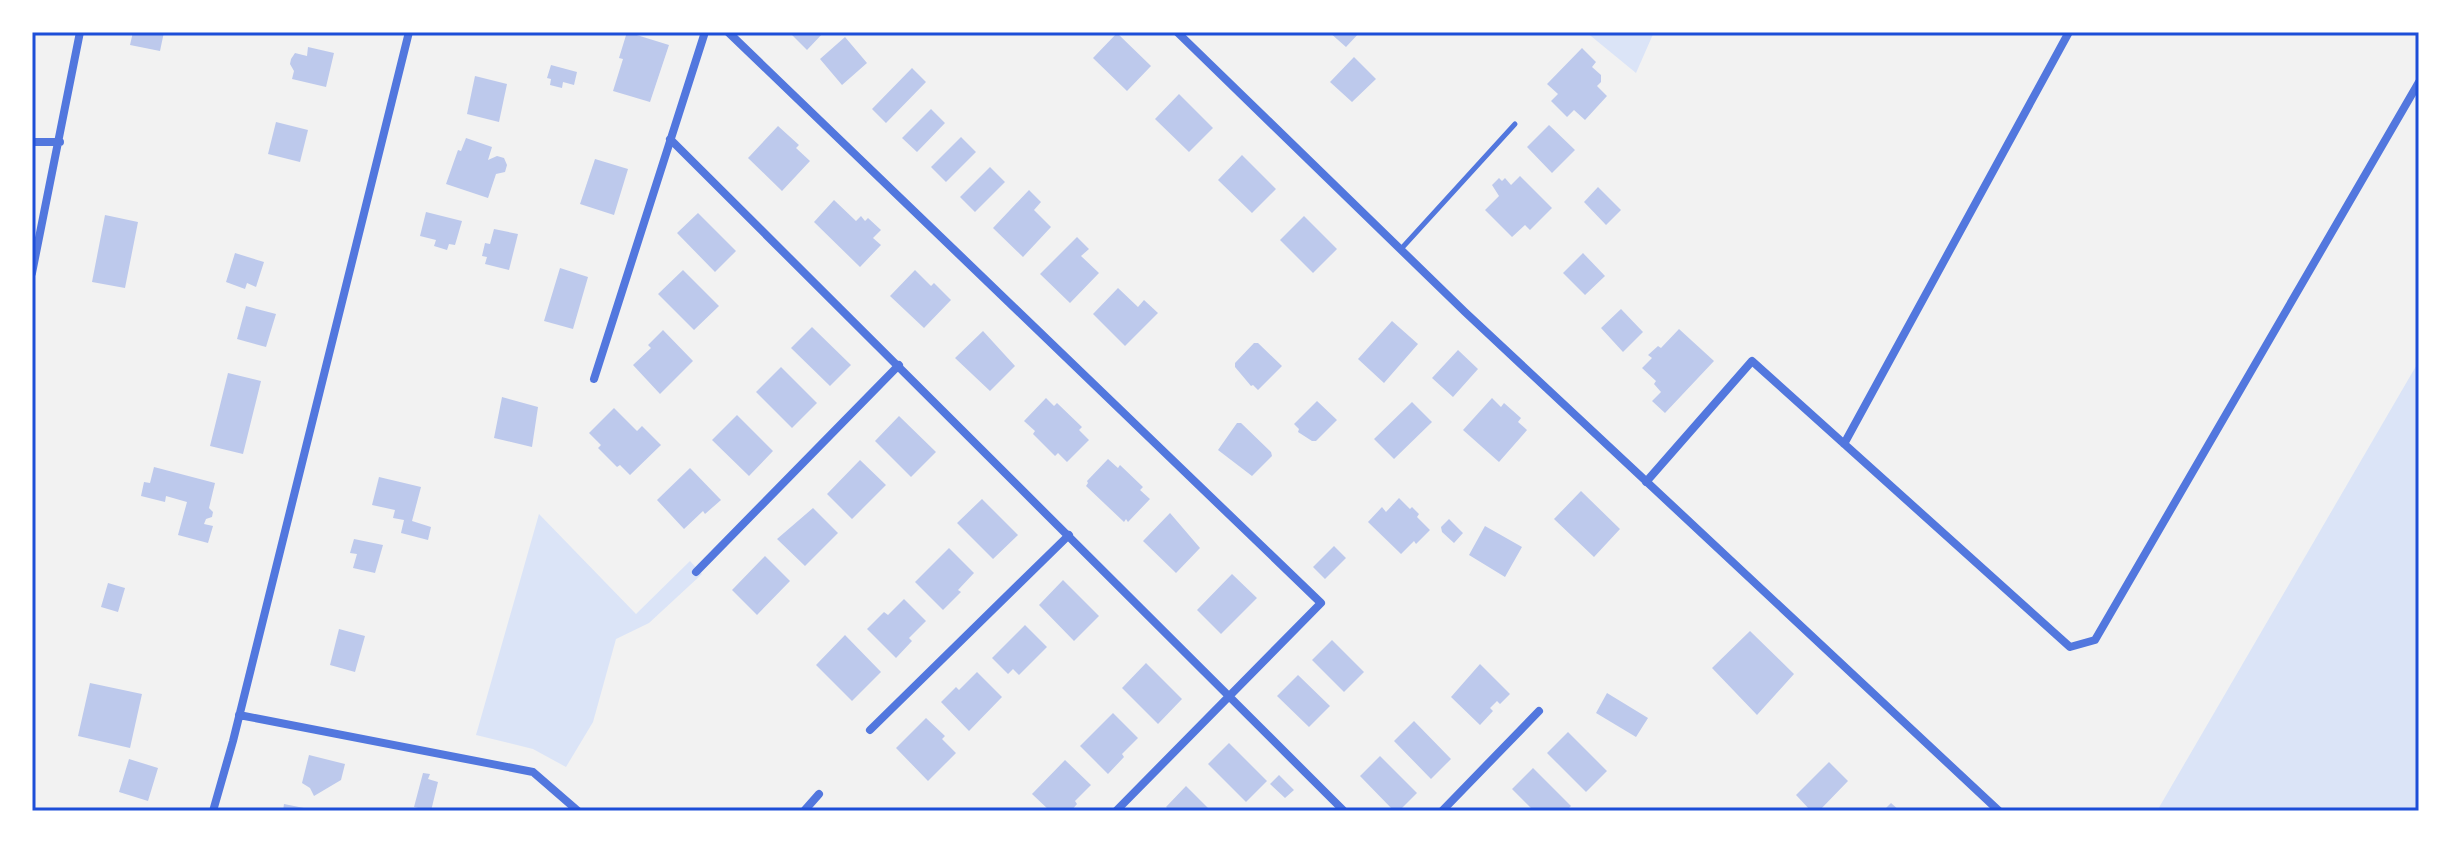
<svg xmlns="http://www.w3.org/2000/svg" width="2451" height="843" viewBox="0 0 2451 843" font-family="'IBM Plex Sans',sans-serif">
<rect width="100%" height="100%" fill="#f2f2f2"/>
<!-- green -->
<path fill="#dbe4f7" d="M1586,32H1654L1636,73Z
M2419,361V811H2157Z
M539,514L636,614L690,561L702,574L649,623L616,639L593,722L566,767L533,749L476,735Z"/>
<!-- building -->
<path fill="#bdc9ec" d="M133,32H164L160,51L130,45Z
M627,32L669,45L650,102L613,91L623,59L619,58Z
M789,32H824L807,50Z
M1329,32H1360L1346,47Z
M1117,33L1151,66L1127,91L1093,58Z
M845,37L867,63L842,85L820,59Z
M308,47L334,53L326,87L292,79L294,71L290,64L291,59L295,53L307,56Z
M1582,48L1596,62L1592,67L1601,75V82L1597,86L1607,96L1585,120L1574,110L1567,117L1551,101L1558,94L1547,84Z
M1354,57L1376,79L1352,102L1330,82Z
M551,65L577,72L574,85L563,82L562,88L550,85L551,79L547,78Z
M912,68L926,82L886,123L872,109Z
M475,76L507,84L499,122L467,114Z
M1179,94L1213,128L1189,152L1155,119Z
M931,109L945,123L917,152L902,138Z
M276,122L308,130L300,162L268,154Z
M1549,125L1575,150L1552,173L1527,147Z
M778,126L799,145L796,148L810,161L782,191L748,158Z
M961,137L976,152L946,182L931,167Z
M466,138L492,147L488,160L497,156L504,158L507,165L505,172L496,174L488,198L446,184L458,150L461,151Z
M1242,155L1276,189L1252,213L1218,180Z
M595,159L628,169L614,215L580,204Z
M990,167L1005,182L975,212L960,197Z
M1520,176L1552,208L1530,230L1525,225L1512,237L1485,210L1499,196L1492,185L1499,178L1502,181L1505,178L1511,185Z
M1598,187L1621,210L1606,225L1584,202Z
M1029,190L1041,202L1034,210L1051,227L1023,257L993,228Z
M834,200L856,221L861,216L865,221L868,218L881,230L873,238L881,245L860,267L814,222Z
M426,212L462,221L455,245L449,244L447,250L434,246L436,240L420,236Z
M698,213L736,251L715,272L677,233Z
M105,215L138,222L125,288L92,282Z
M1304,216L1337,249L1313,273L1280,240Z
M494,229L518,234L509,270L485,264L487,257L482,256L485,243L490,244Z
M1077,237L1089,249L1081,256L1099,273L1070,303L1040,274Z
M235,253L264,262L256,287L247,283L245,289L226,282Z
M1583,253L1605,276L1585,295L1563,273Z
M560,268L588,277L573,329L544,321Z
M683,270L719,306L694,330L658,294Z
M915,270L931,286L934,283L951,300L924,328L890,296Z
M1118,288L1138,307L1144,300L1158,313L1125,346L1093,314Z
M246,306L276,314L266,347L237,339Z
M1621,309L1643,332L1623,352L1601,328Z
M1392,321L1418,344L1384,383L1358,359Z
M812,327L851,365L830,386L791,348Z
M1679,329L1714,361L1665,413L1652,401L1661,392L1654,384L1656,381L1642,368L1652,358L1648,355L1658,346L1661,348Z
M663,330L693,361L660,394L633,365L651,348L648,345Z
M983,331L1015,366L990,391L955,358Z
M1254,343H1258L1282,366L1258,390L1253,385L1251,386L1235,367V363Z
M1458,350L1478,369L1453,397L1432,378Z
M781,367L817,403L792,428L756,392Z
M228,373L261,381L243,454L210,446Z
M502,397L538,407L532,447L494,438Z
M1046,398L1054,406L1057,403L1082,427L1079,430L1089,440L1067,462L1058,453L1055,456L1033,434L1035,431L1024,421Z
M1492,398L1501,407L1504,403L1521,418L1518,422L1527,430L1499,462L1463,430Z
M1317,401L1337,420L1316,441H1312L1298,432L1299,429L1294,424Z
M1412,402L1432,422L1394,459L1374,439Z
M614,408L637,431L642,426L661,445L630,475L620,465L617,467L598,448L601,445L589,433Z
M737,415L773,451L749,476L712,440Z
M899,416L936,452L911,477L875,441Z
M1237,423H1241L1271,452L1272,456L1252,476L1218,450Z
M1108,459L1118,468L1120,465L1143,487L1140,490L1150,499L1128,522L1126,519L1124,522L1086,486L1088,483L1087,481Z
M860,460L886,485L852,519L827,494Z
M154,467L215,483L209,508L213,512L212,517L206,519L204,524L213,526L208,543L178,535L187,502L166,496L165,502L141,496L144,482L150,483Z
M690,468L721,500L705,514L703,511L684,529L657,500Z
M379,477L421,487L412,521L431,527L428,540L401,533L404,520L393,518L395,510L372,505Z
M1581,491L1620,529L1594,557L1554,519Z
M1399,498L1410,509L1412,507L1419,514L1417,517L1430,530L1416,544L1414,541L1401,554L1368,522L1382,507L1386,512Z
M982,499L1018,535L993,559L957,523Z
M813,508L838,533L805,566L777,539Z
M1170,513L1200,548L1176,573L1143,541Z
M1449,519L1463,533L1454,543L1442,532L1441,527Z
M1485,526L1522,547L1505,577L1469,555Z
M354,539L383,545L375,573L353,568L357,554L350,553Z
M1334,546L1346,558L1325,579L1313,567Z
M949,548L974,573L958,590L961,592L943,610L915,582Z
M765,556L790,581L757,615L732,590Z
M1232,574L1257,598L1221,634L1197,610Z
M1063,580L1099,616L1074,641L1039,605Z
M108,583L125,588L118,612L101,607Z
M904,599L926,621L909,638L912,641L896,658L867,629L884,612L888,615Z
M1025,625L1047,647L1019,675L1013,669L1008,674L992,658Z
M339,629L365,636L355,672L330,665Z
M1750,631L1794,674L1757,715L1712,668Z
M845,635L881,672L852,701L816,665Z
M1332,640L1364,672L1344,692L1312,660Z
M1146,663L1182,699L1158,724L1122,688Z
M1480,664L1510,694L1500,704L1497,701L1490,708L1493,711L1480,725L1451,697Z
M977,672L1002,697L969,731L941,702L956,687L959,690Z
M1298,675L1330,706L1309,727L1277,696Z
M90,683L142,694L130,748L78,736Z
M1607,693L1648,718L1636,737L1596,713Z
M1113,713L1138,738L1122,754L1124,757L1108,774L1080,746Z
M926,718L945,736L942,739L956,753L928,781L896,748Z
M1414,721L1451,759L1431,779L1394,741Z
M1568,732L1607,771L1586,792L1547,753Z
M1229,743L1267,781L1246,802L1208,764Z
M309,755L345,764L341,780L314,796L310,788L302,783Z
M1380,756L1417,793L1399,811H1394L1360,776Z
M129,759L158,768L148,801L119,792Z
M1065,760L1091,785L1075,801L1077,804L1071,811H1050L1032,794Z
M1829,762L1848,781L1819,811H1811L1796,795Z
M1533,768L1571,806L1566,811H1534L1512,789Z
M423,773L430,774L428,779L438,782L431,811L414,807Z
M1279,775L1294,790L1285,798L1270,784Z
M1186,786L1211,811H1170L1166,807Z
M1891,803L1900,811H1883Z
M284,804L314,810V811H283Z"/>
<g fill="none" stroke-linecap="round" stroke-linejoin="round">
<!-- service -->
<path stroke="#5277de" stroke-width="5" d="M1401,249L1515,124"/>
<!-- minor -->
<path stroke="#5277de" stroke-width="8" d="M728,32L1321,603L1116,811
M1177,32L1465,312L1999,811
M670,139L1344,811
M32,142H60
M32,273L80,32
M594,379L705,32
M1844,444L2069,32
M1646,482L1752,361L2070,647L2095,640L2419,82
M696,572L899,365
M239,715L533,772L578,811
M870,730L1069,535
M213,811L233,741L409,32
M804,811L819,794
M1442,811L1539,711"/>
</g>
<!-- border -->
<rect width="2451" height="843" fill="none" stroke="#ffffff" stroke-width="68"/>
<rect x="34" y="34" width="2383" height="775" fill="none" stroke="#1d4ed8" stroke-width="3"/>
</svg>
